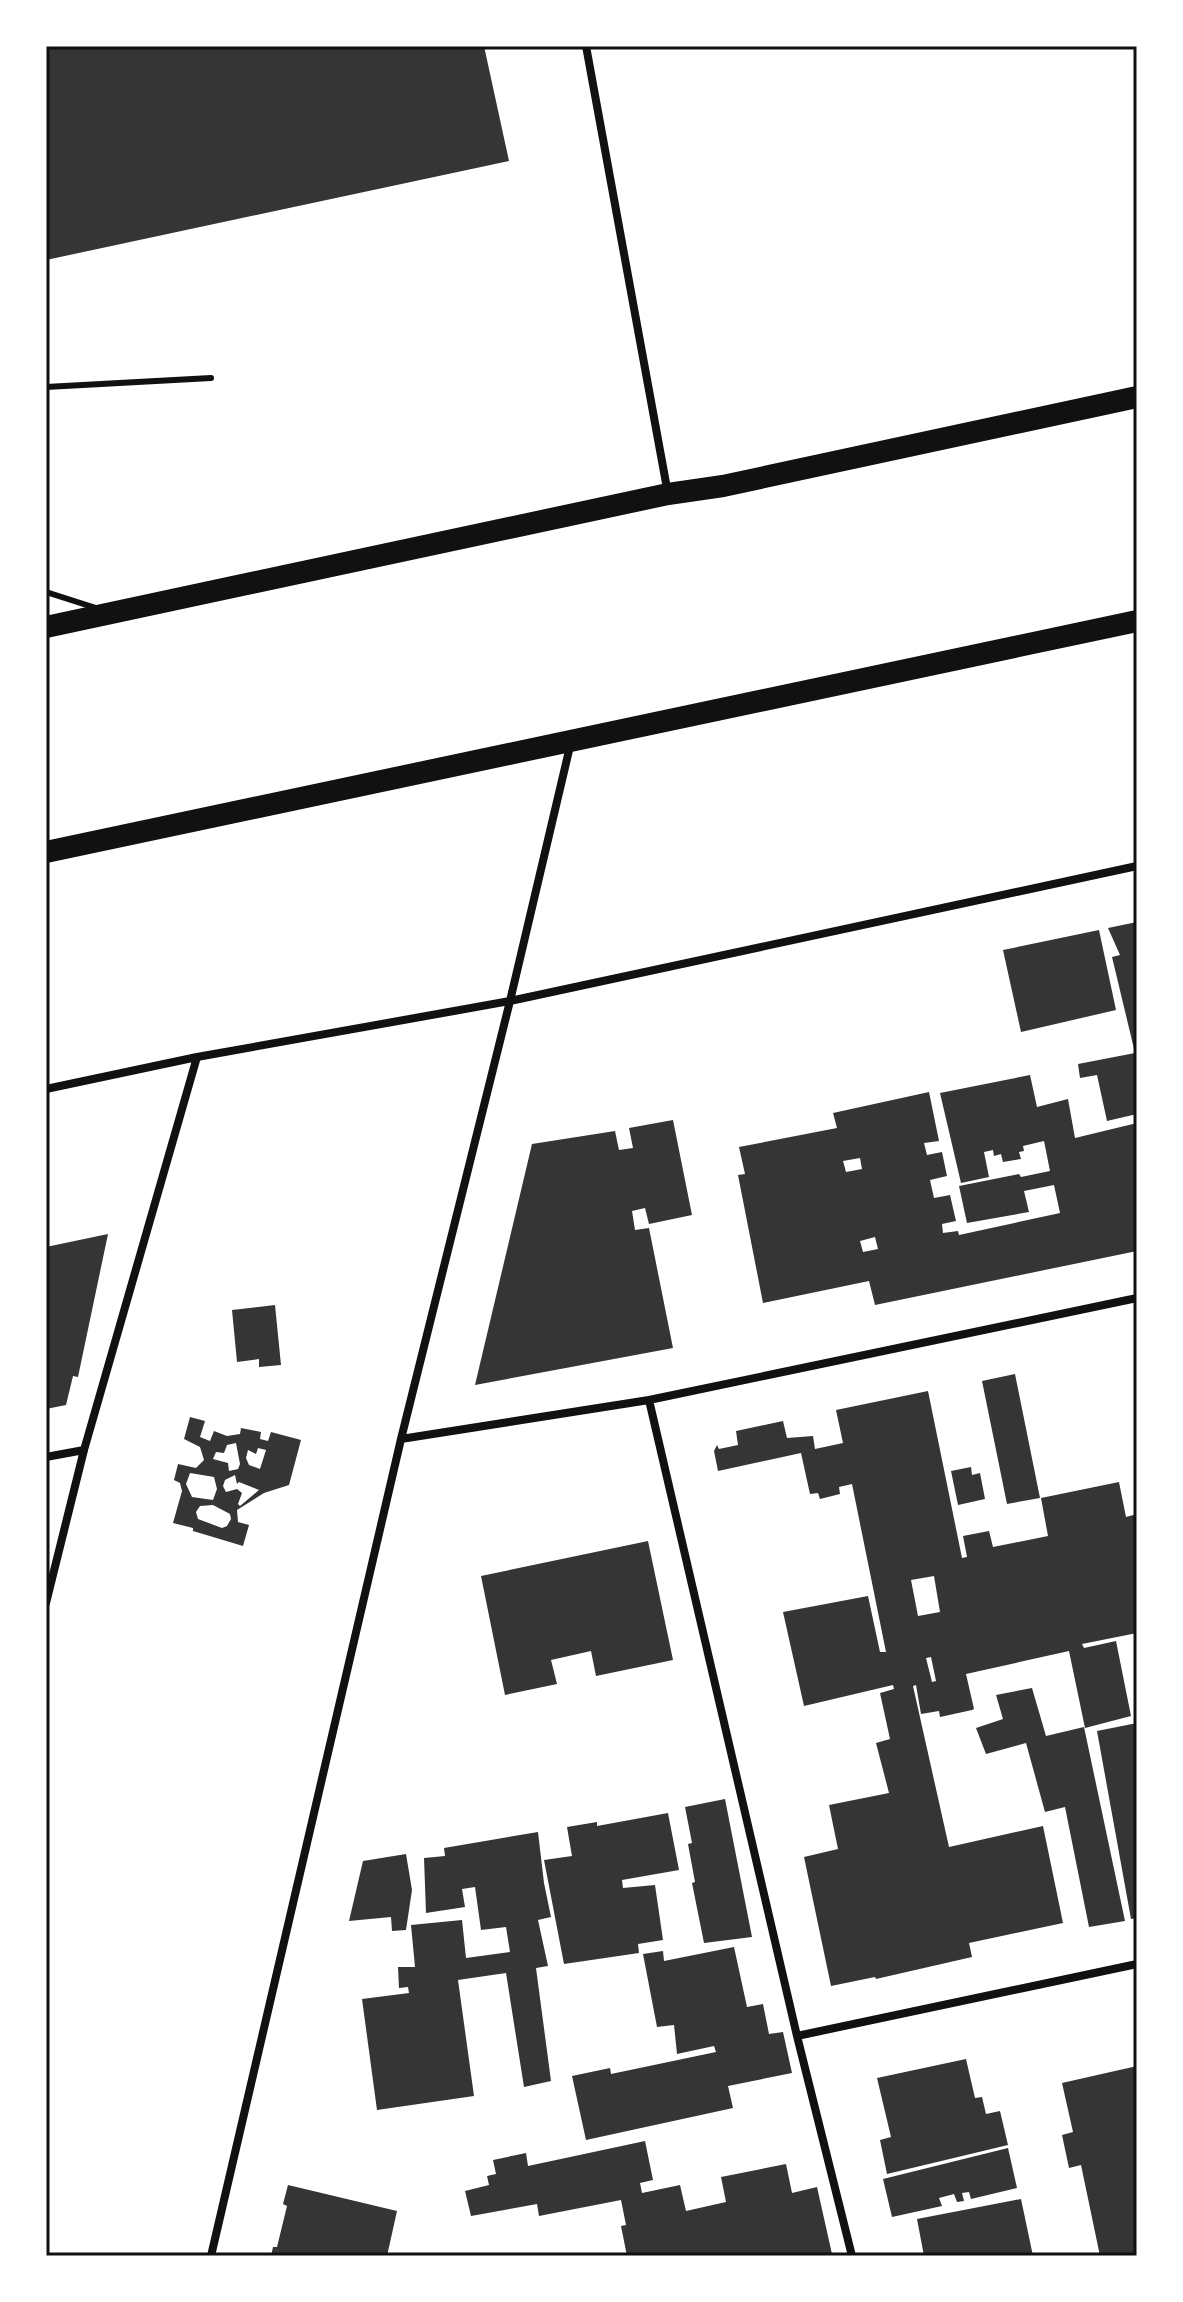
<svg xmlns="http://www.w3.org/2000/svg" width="1183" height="2302" viewBox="0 0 1183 2302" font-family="'DejaVu Sans',sans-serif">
<rect width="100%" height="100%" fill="#fff"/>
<!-- building -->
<path fill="#353535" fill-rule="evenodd" d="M46,46H484L509,161L46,260Z
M1137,922V1095H1134L1137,1114L1107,1121L1097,1075L1080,1078L1078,1064L1135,1053L1112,957L1120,955L1108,928Z
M1099,930L1116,1010L1021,1032L1003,950Z
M1030,1075L1037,1107L1068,1099L1075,1138L1137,1123V1251L875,1305L869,1281L763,1303L738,1175L745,1174L739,1147L837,1128L833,1113L929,1092L939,1141L924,1143L927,1155L942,1152L947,1176L930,1180L934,1198L950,1195L956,1221L942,1224L943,1233L958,1231L959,1235L1060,1213L1054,1185L1024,1191L1029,1212L967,1223L959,1186L1019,1174L1021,1177L1050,1171L1044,1141L1023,1146L1024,1151L1019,1152L1021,1159L1003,1162L1001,1154L994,1156L993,1150L984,1152L989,1177L961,1183L940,1093ZM860,1158L862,1169L846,1172L843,1161ZM875,1237L878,1249L863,1252L860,1241Z
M673,1120L692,1215L649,1224L645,1208L632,1211L635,1230L649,1228L673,1348L475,1385L532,1144L615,1131L619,1150L633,1148L629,1128Z
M108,1234L78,1377L73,1376L66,1405L46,1409V1247Z
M275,1305L281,1365L259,1367V1359L237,1362L232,1310Z
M1015,1374L1040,1498L1007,1504L982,1381Z
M928,1391L962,1558L967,1557L963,1536L989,1531L993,1547L1048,1536L1041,1498L1119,1482L1126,1517L1137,1514V1633L1082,1644L1084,1648L1116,1641L1131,1716L1085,1728L1069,1651L966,1674L974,1709L972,1710L940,1717L939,1711L921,1714L916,1685L913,1686L949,1847L1043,1826L1063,1923L969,1943L972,1957L876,1979L875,1977L831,1986L804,1857L838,1849L829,1805L889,1793L876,1743L890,1739L880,1693L894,1689L893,1685L804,1706L783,1612L868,1596L880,1652H886L852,1484L839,1487L840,1494L820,1499L818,1493L810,1494L801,1453L718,1471L714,1451L717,1445L719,1449L738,1445L736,1431L783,1421L787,1438L813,1436L815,1449L843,1443L836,1410ZM934,1576L940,1612L918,1616L911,1580ZM931,1657L936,1681L932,1682L926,1658Z
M190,1417L205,1421L200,1437L210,1441L214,1431L227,1436L240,1434L241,1428L261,1432L260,1439L268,1441L271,1432L301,1440L289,1485L264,1493L237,1510L238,1522L249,1525L243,1546L193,1531V1528L173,1523L182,1491L180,1483L174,1480L178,1464L196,1468L204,1460L200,1447L184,1439ZM236,1443L240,1464L238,1469L229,1471L228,1463L213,1459L216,1452L224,1453L227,1445ZM258,1448L266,1450L260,1469L249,1465L246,1458L248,1450L256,1454ZM190,1473L214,1477L217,1489L213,1500L192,1497L186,1484ZM235,1475L237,1484L239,1482L259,1490L240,1506L238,1504L242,1493L237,1489L226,1492L223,1486L225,1480ZM213,1505L230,1514L231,1519L227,1526L222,1528L198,1519L196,1512L200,1506Z
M971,1467L972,1475L980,1473L985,1499L958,1505L951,1471Z
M648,1541L673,1660L596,1676L591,1651L551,1660L557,1684L505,1695L481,1576Z
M1032,1688L1046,1736L1084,1727L1125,1921L1089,1927L1065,1807L1045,1812L1026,1743L986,1754L976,1728L1003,1719L996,1695Z
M1137,1723V1918L1131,1919L1097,1731Z
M725,1799L752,1937L704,1943L692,1883L695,1882L688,1844L692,1843L685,1807Z
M668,1813L679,1870L622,1880L623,1888L655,1885L663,1940L638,1944L639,1953L564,1964L544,1860L572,1856L567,1827L597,1822V1826Z
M538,1832L544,1883L551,1917L538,1920L548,1966L536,1968L551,2081L524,2087L506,1973L458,1980L474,2096L377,2110L362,1999L409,1993L408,1987L399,1988L398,1967H415L411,1925L462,1920L466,1958L510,1952L506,1927L481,1930L475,1887L462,1889L465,1907L426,1913L424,1858L445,1856L444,1848Z
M406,1854L412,1890L406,1930L392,1931L391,1917L349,1921L363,1861Z
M734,1947L747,2007L763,2004L769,2034L783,2032L792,2073L728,2086L733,2108L586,2140L572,2076L610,2068L611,2074L716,2052L714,2046L677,2054L674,2025L657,2027L643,1954L663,1951L664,1961Z
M966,2059L975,2098L982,2097L986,2114L1000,2111L1008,2145L887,2174L880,2140L891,2137L877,2078Z
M1137,2066V2256H1100L1081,2165L1069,2168L1062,2135L1073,2132L1062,2083Z
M645,2141L653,2180L640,2183L642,2193L680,2185L686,2211L726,2202L721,2177L786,2164L792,2193L817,2187L832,2254L627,2256L621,2226L626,2225L621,2200L539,2216L537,2204L471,2216L465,2191L489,2185L487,2176L496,2174L493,2160L526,2153L528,2166Z
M1008,2148L1017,2188L971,2199L969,2192L962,2193L964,2201L957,2202L954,2194L939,2198L942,2206L892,2217L883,2179Z
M288,2185L397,2211L387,2256H271L273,2247H277L287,2206L283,2204Z
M1021,2199L1033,2256H924L917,2219Z"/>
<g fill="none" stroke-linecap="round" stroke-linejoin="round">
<!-- service -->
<path stroke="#111" stroke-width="6" d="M46,387L211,378
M46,592L96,608"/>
<!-- minor -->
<path stroke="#111" stroke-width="8" d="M586,46L668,494
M46,1089L197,1057L510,1001L1137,866
M649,1400L797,2036L852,2256
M401,1439L649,1400L1137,1298
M46,1457L84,1450
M46,1603L84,1450L197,1057
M797,2036L1137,1964
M211,2256L401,1439L510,1001L571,742"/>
<!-- trunk -->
<path stroke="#111" stroke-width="22" d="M46,627L668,494L723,486L1137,397
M46,852L1137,621"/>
</g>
<!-- border -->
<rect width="1183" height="2302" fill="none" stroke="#ffffff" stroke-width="96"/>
<rect x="48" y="48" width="1087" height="2206" fill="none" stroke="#111" stroke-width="3"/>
</svg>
